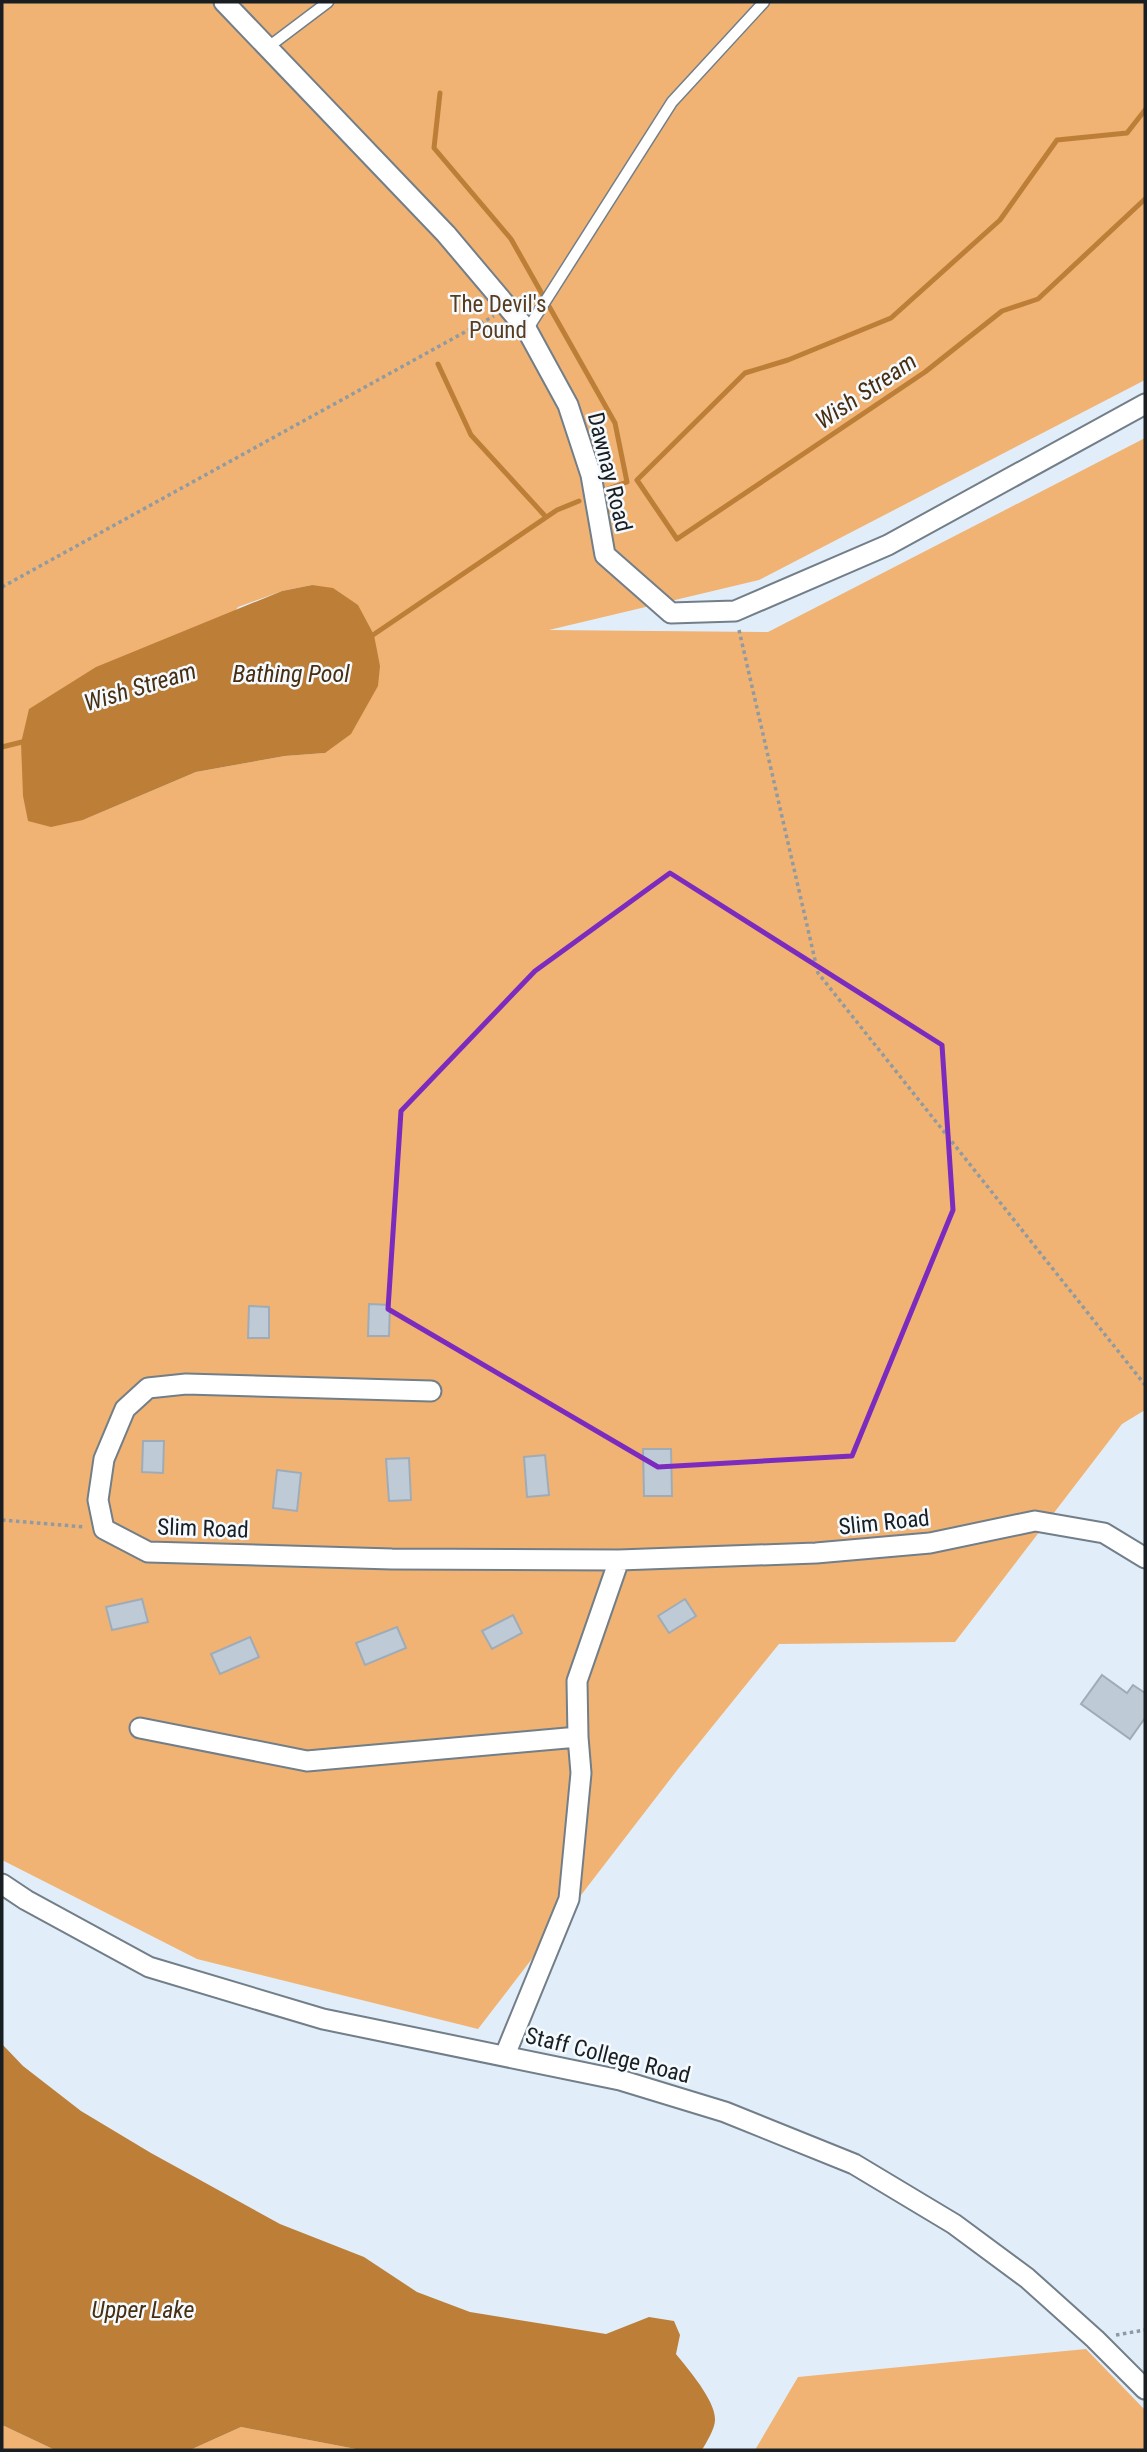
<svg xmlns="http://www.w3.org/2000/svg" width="1147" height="2452" viewBox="0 0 1147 2452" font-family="'Roboto Condensed',sans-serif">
<rect width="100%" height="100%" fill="#e1eefa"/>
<!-- green -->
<path fill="#f0b373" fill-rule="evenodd" d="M2,2H1145V380L759,580L549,630L768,632L1145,438V1410L1122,1424L955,1642L779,1644L678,1769L478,2029L197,1959L2,1860ZM312,585L325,753L285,756L196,772L83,820L238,607L282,591Z
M1086,2349L1145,2410V2450H755L798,2377Z
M2,2425L55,2450H2Z
M241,2427L361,2450H190Z"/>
<!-- water -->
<path fill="#bd7f38" d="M312,585L333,588L358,605L374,635L380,666L378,686L351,734L325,753L285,756L196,772L83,820L51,827L28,821L23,796L21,743L29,709L96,667L282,591Z
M2,2044L23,2066L81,2111L151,2153L280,2224L364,2257L417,2292L470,2312L606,2334L649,2317L674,2321L680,2335L676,2354C688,2369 716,2401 715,2420C715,2429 706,2443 702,2450H361L241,2427L190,2450H55L2,2425Z"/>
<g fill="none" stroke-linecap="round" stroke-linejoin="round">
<!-- stream -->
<path stroke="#bd7f38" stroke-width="5" d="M440,93L434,148L511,239L615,423L627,482
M438,364L471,435L546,517
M637,480L677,539L925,372L1002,311L1038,299L1145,199
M637,480L745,373L788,360L891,318L1000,220L1057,140L1127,133L1145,110
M608,489L627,482
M370,637L557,510L579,501
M2,747L26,741"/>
</g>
<!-- building -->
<path fill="#becad6" stroke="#9facb7" stroke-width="2" d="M369,1304L390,1305L389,1336H368Z
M249,1306L269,1307V1338H248Z
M143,1441H164L163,1473L142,1472Z
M643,1449H671L672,1496H644Z
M545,1455L549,1495L527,1497L524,1457Z
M409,1458L411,1500L389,1501L386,1459Z
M277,1470L301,1473L297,1511L273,1508Z
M142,1599L148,1622L112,1630L106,1607Z
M685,1599L696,1616L669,1633L658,1616Z
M513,1615L522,1633L492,1649L482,1631Z
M397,1627L406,1648L365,1665L356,1643Z
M250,1637L259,1657L220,1674L211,1654Z
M1102,1675L1127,1693L1133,1685L1145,1693V1718L1130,1739L1081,1704Z"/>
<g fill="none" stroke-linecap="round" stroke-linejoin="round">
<!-- service casing -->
<g stroke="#727e88" stroke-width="13">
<path id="service" d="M267,48L328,2
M527,330L672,102L764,2"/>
</g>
<!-- minor casing -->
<g stroke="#727e88" stroke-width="23">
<path id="minor" d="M224,2L446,234L527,330L568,405L591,475L605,555L671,613L735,611L888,545L1145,404
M431,1391L186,1384L148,1388L125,1409L104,1459L98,1500L104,1529L148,1552L392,1559L619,1560L816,1553L930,1543L1035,1521L1104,1533L1145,1558
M140,1728L307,1761L578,1737
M2,1884L26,1900L149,1967L323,2019L620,2080L725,2112L854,2164L954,2224L1027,2278L1095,2339L1145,2389
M505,2055L569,1899L581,1773L578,1737L577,1681L619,1560"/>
</g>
<!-- path -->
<path stroke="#909aa2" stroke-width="3.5" stroke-dasharray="3.5 3.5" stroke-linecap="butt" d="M2,587L494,316
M739,630L818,973L1145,1385
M2,1520L85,1527
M1116,2335L1145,2330"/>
<!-- service -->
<use href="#service" stroke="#fff" stroke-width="10"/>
<!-- minor -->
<use href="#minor" stroke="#fff" stroke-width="19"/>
</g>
<!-- marked area -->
<path fill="none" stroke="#7b2cbf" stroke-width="5" stroke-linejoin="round" d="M670,873L942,1045L953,1210L852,1456L658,1467L388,1309L401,1111L535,971Z"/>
<g text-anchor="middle" stroke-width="5" stroke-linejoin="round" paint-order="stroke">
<!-- park labels -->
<g font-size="23" fill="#583c1f" stroke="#f5faff">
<text x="498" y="312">The Devil's<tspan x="498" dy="26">Pound</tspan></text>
</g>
<!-- street labels -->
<g font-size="23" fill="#191e22" stroke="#f5faff">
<text transform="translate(610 472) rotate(76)" y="8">Dawnay Road</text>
<text transform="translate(884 1522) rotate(-6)" y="8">Slim Road</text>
<text transform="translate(203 1528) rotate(2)" y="8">Slim Road</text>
<text transform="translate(608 2055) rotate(14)" y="8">Staff College Road</text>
</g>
<!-- water labels -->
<g font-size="24" font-style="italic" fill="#492f11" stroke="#f5faff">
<text transform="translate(866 391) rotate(-34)" y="8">Wish Stream</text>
<text x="291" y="682">Bathing Pool</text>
<text transform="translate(140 687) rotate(-17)" y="8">Wish Stream</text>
<text x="143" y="2318">Upper Lake</text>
</g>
</g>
<!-- border -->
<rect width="1147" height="2452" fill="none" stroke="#191e22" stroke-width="7"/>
</svg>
